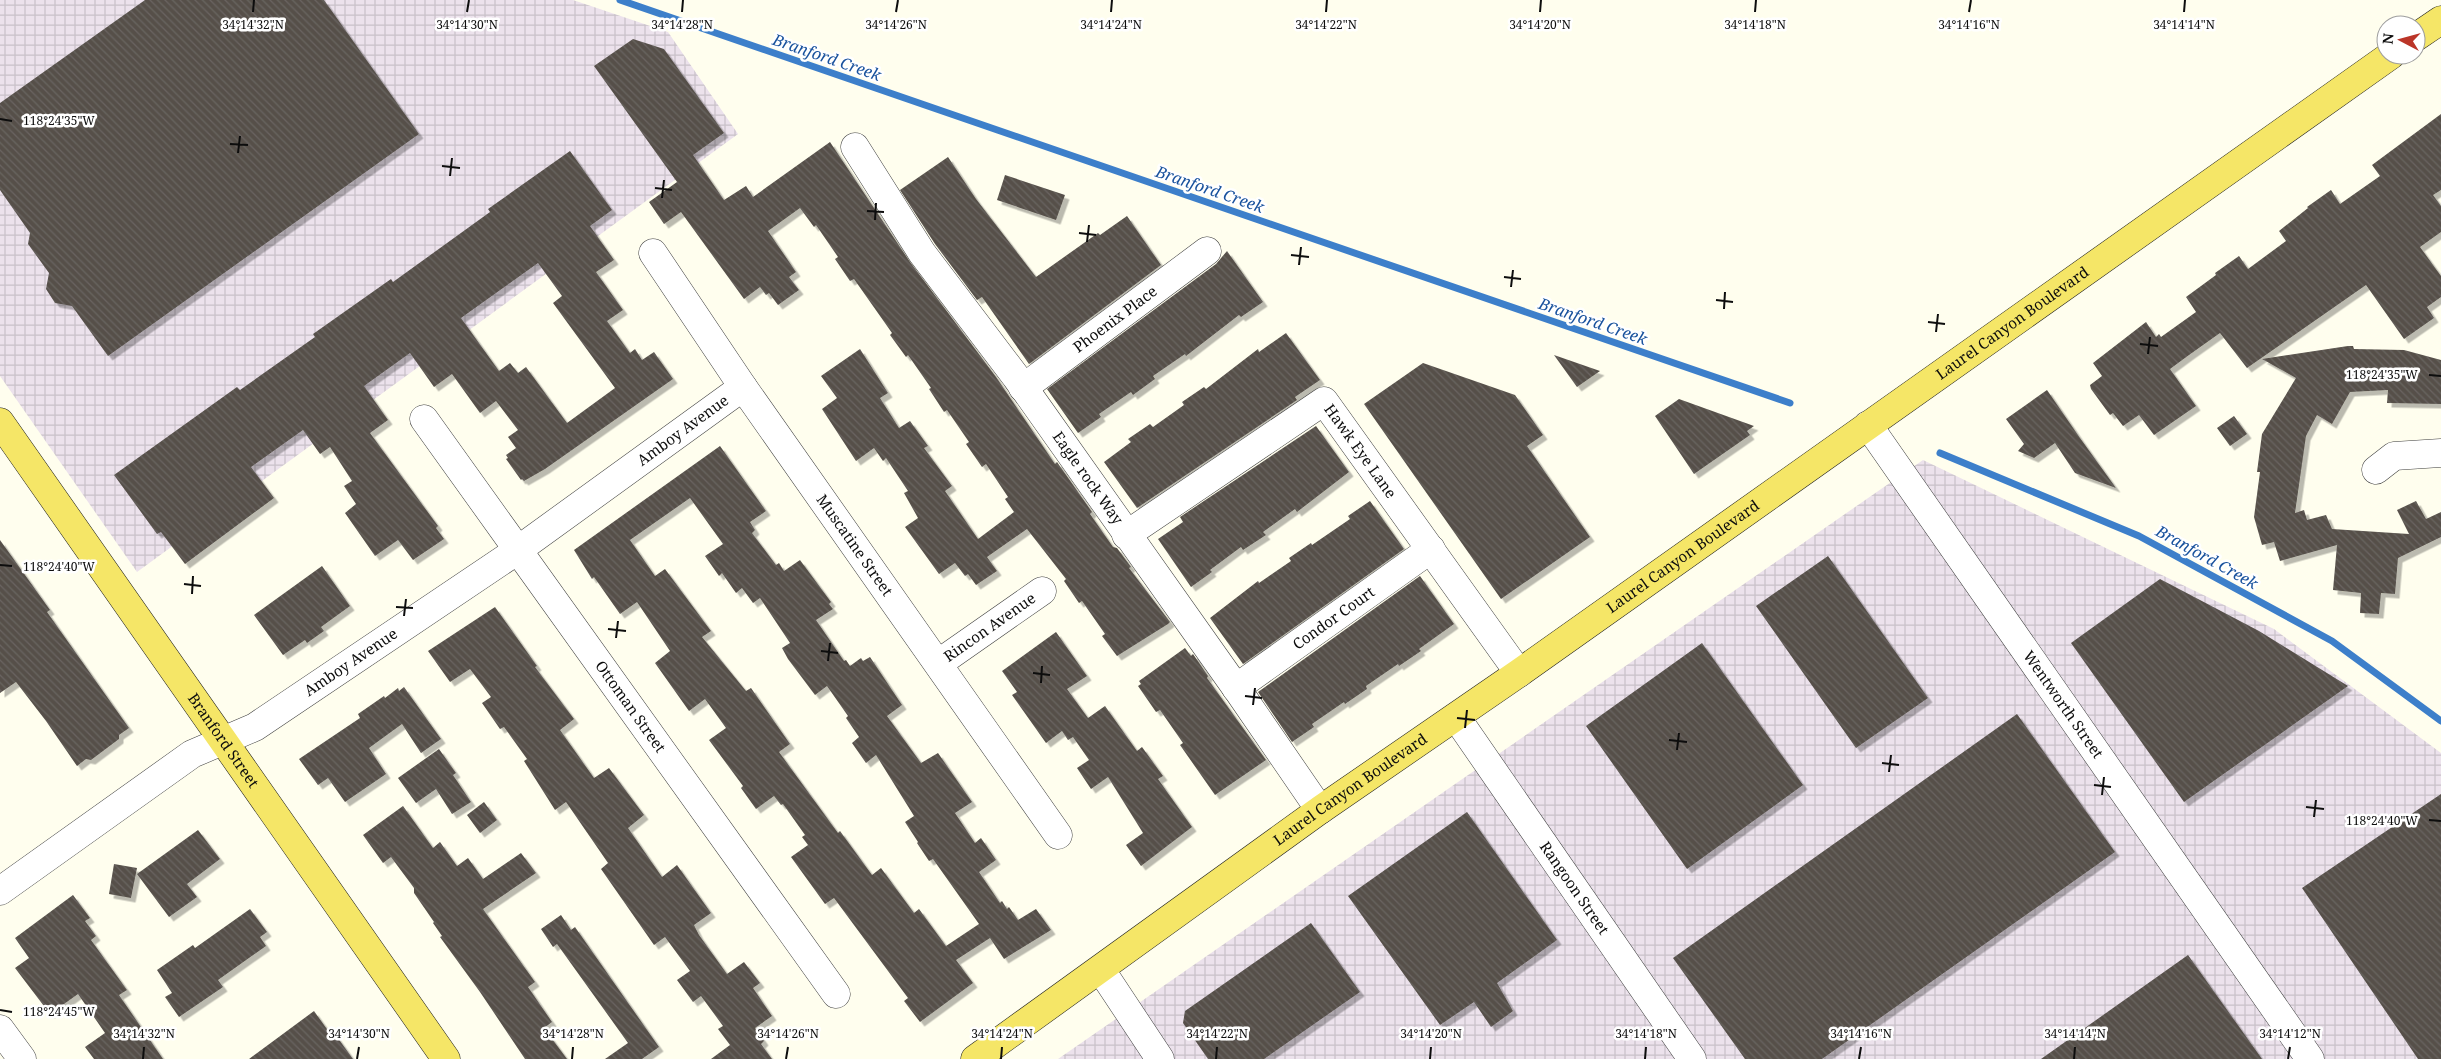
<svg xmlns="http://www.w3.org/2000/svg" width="2441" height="1059" viewBox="0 0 2441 1059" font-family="'Noto Serif',serif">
<defs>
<pattern id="industrial-grid" width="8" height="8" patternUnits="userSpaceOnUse" patternTransform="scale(1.25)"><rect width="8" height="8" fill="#ece2ec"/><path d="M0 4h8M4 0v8" fill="none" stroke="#c9c1c9"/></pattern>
<pattern id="building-back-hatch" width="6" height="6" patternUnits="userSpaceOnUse" patternTransform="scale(1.25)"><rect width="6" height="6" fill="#56504a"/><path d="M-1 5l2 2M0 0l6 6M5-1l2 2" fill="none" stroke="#696460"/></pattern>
<filter id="shadow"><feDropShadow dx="4.5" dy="4.5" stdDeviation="0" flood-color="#0004"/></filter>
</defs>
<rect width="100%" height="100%" fill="#fffeee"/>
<!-- industrial -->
<path fill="url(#industrial-grid)" d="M0,0H573L668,32L738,134L137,572L0,376Z
M1923,460L2274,629L2441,753V1059H1058Z"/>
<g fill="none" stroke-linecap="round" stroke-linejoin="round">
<!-- stream -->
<path stroke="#3d7fca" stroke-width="7" d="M620,0L1790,403
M1940,453L2139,536L2332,641L2441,721"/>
</g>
<!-- building -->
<path fill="url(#building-back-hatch)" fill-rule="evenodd" filter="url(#shadow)" d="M145,0H324L419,134L108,356L72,306L55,303L46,289L49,273L28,244L30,233L0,190V103Z
M633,39L664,49L724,133L693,155L724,200L746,186L753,197L830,142L910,262L996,377L1055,464L1057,462L1092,512L1090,514L1113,547L1117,548L1131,567L1129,568L1170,622L1168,624L1117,656L1102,636L1105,634L1082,601L1079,603L1064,581L1066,579L1027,529L987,557L997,571L976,585L968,574L965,576L955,563L939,574L905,527L918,518L904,493L908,491L886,458L883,461L874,448L856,461L822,409L837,398L821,376L860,349L888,393L880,398L899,428L910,421L928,446L924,448L952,486L945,491L978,539L1014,512L1005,499L1008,497L986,464L982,467L966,444L969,442L947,410L944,412L929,389L931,388L908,355L906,357L890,335L892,333L854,279L850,281L835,259L838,257L816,225L814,227L800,208L768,231L796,272L789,277L799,290L778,305L769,293L766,295L760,287L744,299L681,212L664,224L649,202L677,182L594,66Z
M2441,114V190L2433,195L2441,206V232L2420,247L2441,276V297L2427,307L2434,318L2404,339L2366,285L2247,368L2220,333L2189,355L2170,369L2196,406L2154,435L2139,415L2123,426L2113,413L2110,415L2091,389L2090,385L2102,376L2093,363L2146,322L2156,337L2159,334L2161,337L2196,312L2186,297L2216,275L2215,273L2239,256L2248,269L2286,241L2279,231L2308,208L2307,207L2331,190L2340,204L2380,176L2372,165Z
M570,151L612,210L590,226L614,260L596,272L623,310L607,321L630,353L635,349L642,360L654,352L673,379L545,469L524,481L522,479L521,480L506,459L508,458L506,455L516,448L508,437L518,430L496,401L480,413L452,374L434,387L410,353L364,386L388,420L370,433L438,526L436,528L444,539L413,560L398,540L375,556L345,513L356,504L344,486L352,481L330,447L320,454L303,430L251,467L274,498L185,564L161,532L157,534L114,475L237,387L240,390L315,337L313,334L391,279L393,282L490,212L488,209ZM538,263L562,296L553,303L615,388L567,423L526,367L518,373L510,363L499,371L461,318Z
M948,157L976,199L1036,277L1098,233L1100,235L1127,216L1161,265L1029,364L982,297L977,300L935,244L900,190Z
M1005,175L1065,195L1056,220L997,200Z
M1227,251L1263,302L1241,317L1239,315L1186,356L1185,354L1153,376L1155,379L1133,395L1131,392L1099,414L1101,417L1078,433L1047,389L1216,264Z
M1286,333L1320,380L1295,397L1297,400L1137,508L1104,462L1131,442L1128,439L1150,424L1153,427L1184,405L1182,402L1204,387L1206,389L1258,349L1259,352Z
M2348,346H2353L2354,349L2404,350L2441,360V404L2387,403L2388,390L2350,392L2332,424L2317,415L2306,436L2295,513L2304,510L2307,520L2326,515L2332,529L2409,534L2397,510L2416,501L2426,519L2441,512V537L2398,558L2395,594L2381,593L2379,614L2360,613L2361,593L2333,590L2337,545L2280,561L2274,542L2262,545L2254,517L2260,472H2257L2262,434L2296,378L2262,359Z
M1554,355L1600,371L1577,387Z
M1423,363L1515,395L1543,435L1527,446L1590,537L1501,599L1364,404Z
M2047,390L2080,438L2116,488L2075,473L2055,443L2034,458L2018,451L2024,444L2006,419Z
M1679,399L1754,426L1747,431L1750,435L1694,474L1655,416Z
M2234,416L2247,434L2230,446L2217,428Z
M1316,426L1349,472L1297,512L1295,509L1263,532L1266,535L1243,550L1241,547L1210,570L1212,572L1191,587L1158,539L1183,522L1180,517Z
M720,446L766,511L750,522L755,530L752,533L776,565L779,563L784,571L800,560L831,602L829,604L833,609L816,620L844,661L846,660L850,666L861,658L863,661L870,657L902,705L887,716L921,763L938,753L972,802L955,813L975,843L981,838L996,860L979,872L1000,903L1002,901L1007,909L1009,907L1018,920L1036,909L1051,930L1004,959L990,938L956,960L973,983L920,1022L904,1001L908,998L834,898L825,904L791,857L808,845L802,837L805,835L783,804L781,805L774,796L756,809L741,788L743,786L709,740L726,728L705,699L689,711L655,663L670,651L637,602L620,614L594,577L592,579L574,550ZM690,498L723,544L705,556L719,576L722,573L736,593L742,588L753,603L760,598L790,643L782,648L788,659L815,695L827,686L848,716L846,718L859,737L852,743L866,763L876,755L914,816L905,822L918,842L917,843L929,861L933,859L979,924L946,946L919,909L914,913L881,868L872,875L840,831L838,833L779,752L790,744L751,688L746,691L702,637L711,631L665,569L655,576L630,540Z
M1370,501L1404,549L1243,664L1210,618L1258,581L1259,583L1291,561L1289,558L1311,543L1312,545L1350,519L1348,516Z
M0,540L50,610L47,612L129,728L119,735V739L91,760L86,759L77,766L46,721L16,682L0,693Z
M1828,556L1928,698L1856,748L1756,606Z
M322,566L350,606L321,627L324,631L307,643L305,640L283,655L254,615Z
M1420,576L1454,624L1419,649L1421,651L1399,666L1398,664L1366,686L1367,689L1345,704L1344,702L1312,724L1314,727L1292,742L1258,692Z
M2160,579L2259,631L2348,686L2184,802L2071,643Z
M495,607L537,666L535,667L574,719L560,730L594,778L609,768L644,815L628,828L662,877L677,865L711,913L694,925L699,935L727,974L744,962L760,983L753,988L772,1016L755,1028L764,1041L761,1044L772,1059H711L730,1045L718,1029L723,1026L701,996L693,1002L677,980L690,971L665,937L654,945L601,869L608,863L566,802L555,810L524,761L527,759L504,727L500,729L482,703L491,697L470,669L450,682L428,651Z
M1056,632L1087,676L1067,689L1088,718L1105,706L1137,751L1142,747L1163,776L1158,779L1192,827L1141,866L1126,845L1143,833L1108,777L1091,789L1077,768L1089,760L1073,737L1068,740L1062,731L1046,743L1012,695L1017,692L1002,671Z
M1702,643L1803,785L1687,869L1586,726Z
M1185,648L1191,656L1193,654L1208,676L1207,678L1266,760L1215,795L1180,745L1183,743L1160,710L1156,712L1138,686L1141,684L1139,681Z
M404,687L441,739L421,753L402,724L369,748L386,774L345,802L328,778L318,785L299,759L360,718L358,714L384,696L385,698L398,688L399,691Z
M2017,714L2115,852L1822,1059H1745L1673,958Z
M439,749L456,773L453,775L471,802L452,814L436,789L416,803L398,778Z
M2441,794V1059H2418L2302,888Z
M484,802L497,820L480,833L467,815Z
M403,806L433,848L440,842L457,866L468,858L483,879L521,853L536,873L483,909L535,982L528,987L552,1022L544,1028L567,1059H525L480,992L440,937L442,936L433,923L434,922L414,893V888L391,857L383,863L363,835Z
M1467,812L1557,940L1497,983L1513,1011L1491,1027L1474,1002L1440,1025L1348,896Z
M198,830L220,859L187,884L197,897L169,917L137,874Z
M114,864L137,868L131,898L109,894Z
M73,895L90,918L85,921L96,936L91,940L127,990L119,995L163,1059H94L85,1047L105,1033L78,994L50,1014L15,968L29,958L15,938Z
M250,909L267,932L260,937L266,946L218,980L223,987L179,1017L165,997L172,993L157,970L193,945L195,948Z
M561,915L571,930L575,927L659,1047L642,1059H605L628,1043L557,944L553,947L541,929Z
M1311,923L1360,992L1264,1059H1208L1183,1023L1185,1011Z
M2188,955L2262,1059H2041Z
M314,1011L329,1032L332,1030L353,1059H249Z"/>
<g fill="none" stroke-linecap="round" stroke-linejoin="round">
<!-- minor casing -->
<g stroke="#404040" stroke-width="29">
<g id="minor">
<path id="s1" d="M855,147L922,253L1016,377L1239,692L1320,810"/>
<path id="s2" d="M653,253L743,387L1058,835"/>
<path id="s3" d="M1023,388L1207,251"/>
<path id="s4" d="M424,419L836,994"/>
<path id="s5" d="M1868,425L2310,1059"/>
<path d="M2376,470L2394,456L2441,453"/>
<path id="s6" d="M1126,535L1324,401L1519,673"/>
<path id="s7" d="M939,663L1042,591"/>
<path id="s8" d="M1236,688L1431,549"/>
<path id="s9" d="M1456,717L1692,1059"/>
<path id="s10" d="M0,891L192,754L255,727L518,550L743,387"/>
<path d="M1101,970L1160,1059"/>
<path d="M0,1029L22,1059"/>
</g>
</g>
<!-- major casing -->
<g stroke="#1e1e1e" stroke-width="29">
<g id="major">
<path d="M2416,37L2441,20"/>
<path id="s11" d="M0,422L446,1059"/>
<path id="s12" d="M975,1059L1320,810L1519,673L2391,55"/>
</g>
</g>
<!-- minor -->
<use href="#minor" stroke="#fff" stroke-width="28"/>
<!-- major -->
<use href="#major" stroke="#f5e667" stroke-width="28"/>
</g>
<!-- ticks -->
<path fill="none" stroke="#0d0d0d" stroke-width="2" d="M253,12L254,0M467,12L469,0M682,12L683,0M896,12L898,0M1111,12L1112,0M1326,12L1327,0M1540,12L1541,0M1755,12L1756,0M1969,12L1971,0M2184,12L2185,0M0,119L12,121M230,144L248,145M238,153L240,136M442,166L460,168M450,176L452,158M655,188L672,190M662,198L664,180M867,211L884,212M875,220L876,203M1079,233L1096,235M1087,242L1089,225M1291,255L1309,257M1299,265L1301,247M1504,277L1521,279M1511,287L1513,270M1716,300L1733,302M1724,309L1725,292M1928,322L1945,324M1936,332L1938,314M2140,344L2158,346M2148,354L2150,337M2429,375L2441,376M0,565L12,566M184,584L201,586M192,594L193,576M396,607L413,608M404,616L406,599M608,629L626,631M616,638L618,621M821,651L838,653M828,661L830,643M1033,673L1050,675M1041,683L1042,666M1245,696L1262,698M1253,705L1255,688M1457,718L1475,720M1465,728L1467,710M1669,740L1687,742M1677,750L1679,733M1882,763L1899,765M1889,772L1891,755M2094,785L2111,787M2102,795L2104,777M2306,807L2324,809M2314,817L2316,800M2429,820L2441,821M0,1010L12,1012M143,1059L144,1047M357,1059L359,1047M572,1059L573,1047M786,1059L788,1047M1001,1059L1002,1047M1216,1059L1217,1047M1430,1059L1431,1047M1645,1059L1646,1047M1859,1059L1861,1047M2074,1059L2075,1047M2288,1059L2290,1047"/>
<g text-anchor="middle" stroke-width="5" stroke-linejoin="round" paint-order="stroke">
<!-- street labels -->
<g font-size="15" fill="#0d0d0d" stroke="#fff">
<text dy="5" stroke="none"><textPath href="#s3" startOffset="115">Phoenix Place</textPath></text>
<text dy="5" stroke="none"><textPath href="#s12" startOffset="1272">Laurel Canyon Boulevard</textPath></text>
<text dy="5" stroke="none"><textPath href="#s10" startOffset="825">Amboy Avenue</textPath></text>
<text dy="5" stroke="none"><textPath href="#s6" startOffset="301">Hawk Eye Lane</textPath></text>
<text dy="5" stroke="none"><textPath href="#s1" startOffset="405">Eagle rock Way</textPath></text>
<text dy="5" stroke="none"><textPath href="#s2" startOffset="355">Muscatine Street</textPath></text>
<text dy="5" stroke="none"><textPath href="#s12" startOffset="868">Laurel Canyon Boulevard</textPath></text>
<text dy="5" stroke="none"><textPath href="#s8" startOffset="120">Condor Court</textPath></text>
<text dy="5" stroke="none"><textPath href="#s7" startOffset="62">Rincon Avenue</textPath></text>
<text dy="5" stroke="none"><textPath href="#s10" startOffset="420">Amboy Avenue</textPath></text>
<text dy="5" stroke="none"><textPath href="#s5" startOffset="341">Wentworth Street</textPath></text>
<text dy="5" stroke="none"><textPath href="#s4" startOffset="354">Ottoman Street</textPath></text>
<text dy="5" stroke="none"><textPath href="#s11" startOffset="389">Branford Street</textPath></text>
<text dy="5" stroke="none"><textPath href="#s12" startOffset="462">Laurel Canyon Boulevard</textPath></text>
<text dy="5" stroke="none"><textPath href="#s9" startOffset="208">Rangoon Street</textPath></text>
</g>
<!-- water labels -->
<g font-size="16" font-style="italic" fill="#19529d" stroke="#fff">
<text transform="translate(827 57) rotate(19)" y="6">Branford Creek</text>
<text transform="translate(1210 189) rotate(19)" y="6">Branford Creek</text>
<text transform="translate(1593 321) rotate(19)" y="6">Branford Creek</text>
<text transform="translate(2207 557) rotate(29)" y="6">Branford Creek</text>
</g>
</g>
<g font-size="12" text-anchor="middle" fill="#0d0d0d" stroke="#fff" stroke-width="5" stroke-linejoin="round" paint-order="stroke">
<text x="253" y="29">34°14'32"N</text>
<text x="467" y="29">34°14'30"N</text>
<text x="682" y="29">34°14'28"N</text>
<text x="896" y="29">34°14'26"N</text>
<text x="1111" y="29">34°14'24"N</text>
<text x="1326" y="29">34°14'22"N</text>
<text x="1540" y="29">34°14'20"N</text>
<text x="1755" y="29">34°14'18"N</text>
<text x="1969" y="29">34°14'16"N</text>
<text x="2184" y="29">34°14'14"N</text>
<text x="59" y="125">118°24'35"W</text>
<text x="2382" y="379">118°24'35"W</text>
<text x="59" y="571">118°24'40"W</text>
<text x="2382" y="825">118°24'40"W</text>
<text x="59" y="1016">118°24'45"W</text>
<text x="144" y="1038">34°14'32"N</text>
<text x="359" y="1038">34°14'30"N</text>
<text x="573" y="1038">34°14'28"N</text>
<text x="788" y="1038">34°14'26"N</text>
<text x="1002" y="1038">34°14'24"N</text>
<text x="1217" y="1038">34°14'22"N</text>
<text x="1431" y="1038">34°14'20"N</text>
<text x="1646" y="1038">34°14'18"N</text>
<text x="1861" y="1038">34°14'16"N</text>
<text x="2075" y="1038">34°14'14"N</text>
<text x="2290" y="1038">34°14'12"N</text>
</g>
<!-- north arrow -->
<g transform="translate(2401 40) rotate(276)"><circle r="24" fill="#ffffff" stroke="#9e9e9e"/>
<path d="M0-4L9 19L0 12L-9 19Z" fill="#bb3528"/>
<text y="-8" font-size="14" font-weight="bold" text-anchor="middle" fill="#0d0d0d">N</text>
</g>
</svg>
